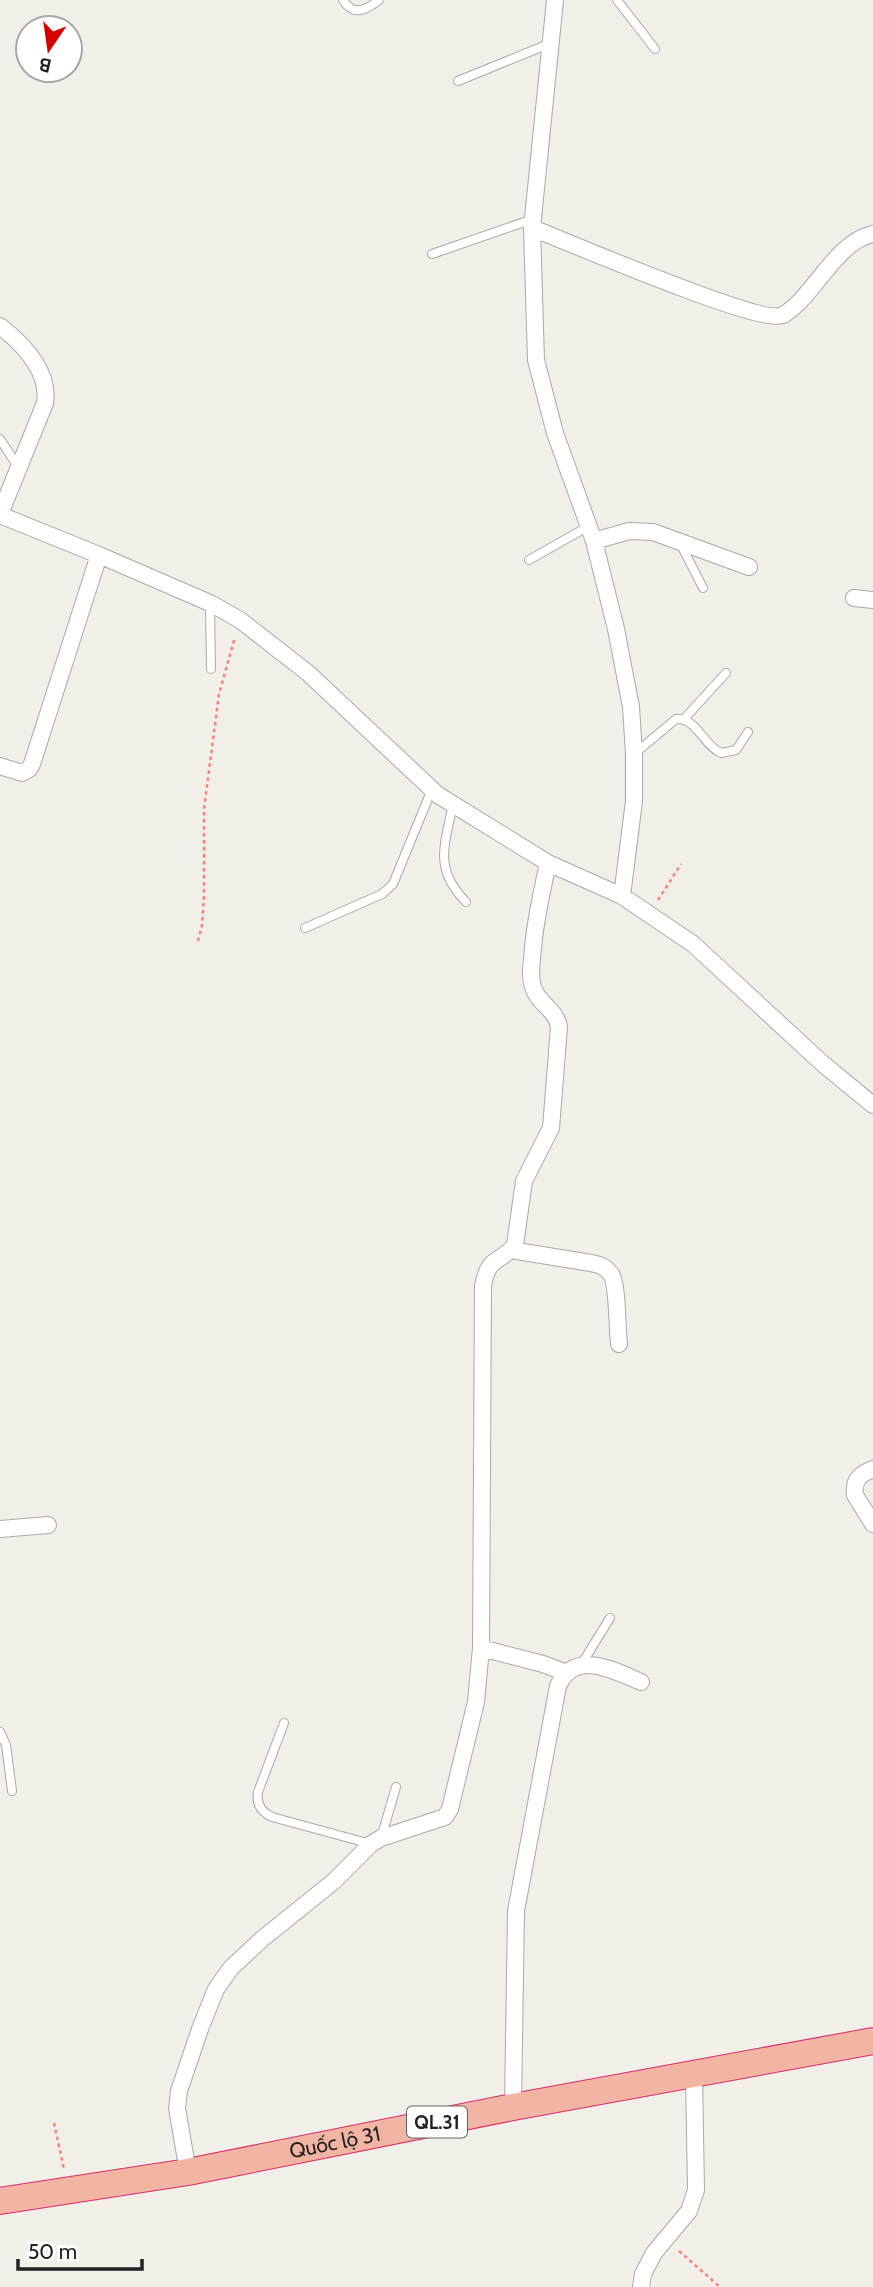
<svg xmlns="http://www.w3.org/2000/svg" width="873" height="2287" viewBox="0 0 873 2287" font-family="Cabin,sans-serif">
<rect width="100%" height="100%" fill="#f2efe9"/>
<g fill="none" stroke-linecap="round" stroke-linejoin="round">
<!-- service casing -->
<g stroke="#a9a9a9" stroke-width="10">
<path id="service" d="M343,0C354,17 366,10 379,0
M617,0L655,49
M458,81L551,43
M432,254L533,219
M0,439L18,467
M680,543L703,588
M529,560L589,526
M210,603L211,669
M684,719L726,673
M634,754L676,719C697,718 703,745 721,753L736,750L748,732
M453,804C445,845 433,868 466,902
M305,928L382,894L393,884L432,789
M581,1665L610,1618
M284,1723L258,1792C256,1804 261,1812 272,1817L371,1844
M0,1732L6,1745L12,1791
M381,1838L396,1787"/>
</g>
<!-- minor casing -->
<g stroke="#a9a9a9" stroke-width="18">
<path id="minor" d="M555,0L532,228L536,360L555,433L594,541L616,629L631,707L634,754V801L622,896
M532,228C566,241 762,326 783,315C813,298 836,241 873,234
M0,326C23,344 50,371 45,403L0,514
M0,515L99,555L210,603L240,620L308,673L438,795L548,863L622,896L693,944L822,1063L873,1105
M594,541L629,531L653,532L749,567
M854,598L873,600
M0,766L22,773L29,769L32,764L99,555
M511,1250L591,1263C599,1264 606,1267 611,1274C618,1285 617,1329 619,1344
M873,1469C860,1474 853,1480 855,1495L873,1524
M0,1529L48,1525
M481,1648L543,1664L564,1672
M513,2107L516,1911L558,1686C575,1649 613,1670 641,1682
M188,2172L177,2108L179,2091L200,2029L216,1989L231,1968L262,1939L333,1882L371,1844L381,1838L445,1817L450,1809L476,1702L481,1648L483,1286C489,1254 499,1265 515,1245L524,1181L551,1128L559,1027C556,1009 538,1004 533,987C530,978 531,969 532,960C534,927 541,896 548,863
M641,2287L643,2274L654,2253L689,2211L696,2190L694,2074"/>
</g>
<!-- trunk casing -->
<g stroke="#dc2a67" stroke-width="28">
<g id="trunk">
<path id="s1" d="M0,2201L188,2172L513,2107L873,2041"/>
</g>
</g>
<!-- path -->
<path stroke="#fa8072" stroke-width="2.5" stroke-dasharray="3.5 3.5" stroke-linecap="butt" d="M658,900L681,864
M198,941L202,925L204,896V809L219,694L235,637
M54,2123L64,2169
M679,2251L720,2287"/>
<!-- service -->
<use href="#service" stroke="#fff" stroke-width="8"/>
<!-- minor -->
<use href="#minor" stroke="#fff" stroke-width="16"/>
<!-- trunk -->
<use href="#trunk" stroke="#f2b4a3" stroke-width="26"/>
</g>
<g text-anchor="middle" stroke-width="5" stroke-linejoin="round" paint-order="stroke">
<!-- shield labels -->
<rect fill="#fff" stroke="#646464" stroke-width="2" x="407" y="2106.5" width="60" height="31" rx="5"/>
<g font-size="19" font-weight="bold" fill="#222">
<text x="437" y="2129">QL.31</text>
</g>
<!-- street labels -->
<g font-size="21" fill="#222" stroke="#fff">
<text dy="7" stroke="none"><textPath href="#s1" startOffset="340">Quốc lộ 31</textPath></text>
</g>
</g>
<!-- north arrow -->
<g transform="translate(49 49) rotate(193)"><circle r="33" fill="#ffffff" stroke="#a7a7a7" stroke-width="2"/>
<path d="M0-5L12 26L0 18L-12 26Z" fill="#d40000"/>
<text y="-10" font-size="19" font-weight="bold" text-anchor="middle" fill="#222222">B</text>
</g>
<!-- scale -->
<path d="M18 2259v10h124v-10" fill="none" stroke="#222222" stroke-width="3.5"/>
<text x="28" y="2259" font-size="21" fill="#222222" stroke="#ffffff" stroke-width="5" paint-order="stroke">50 m</text>
</svg>
